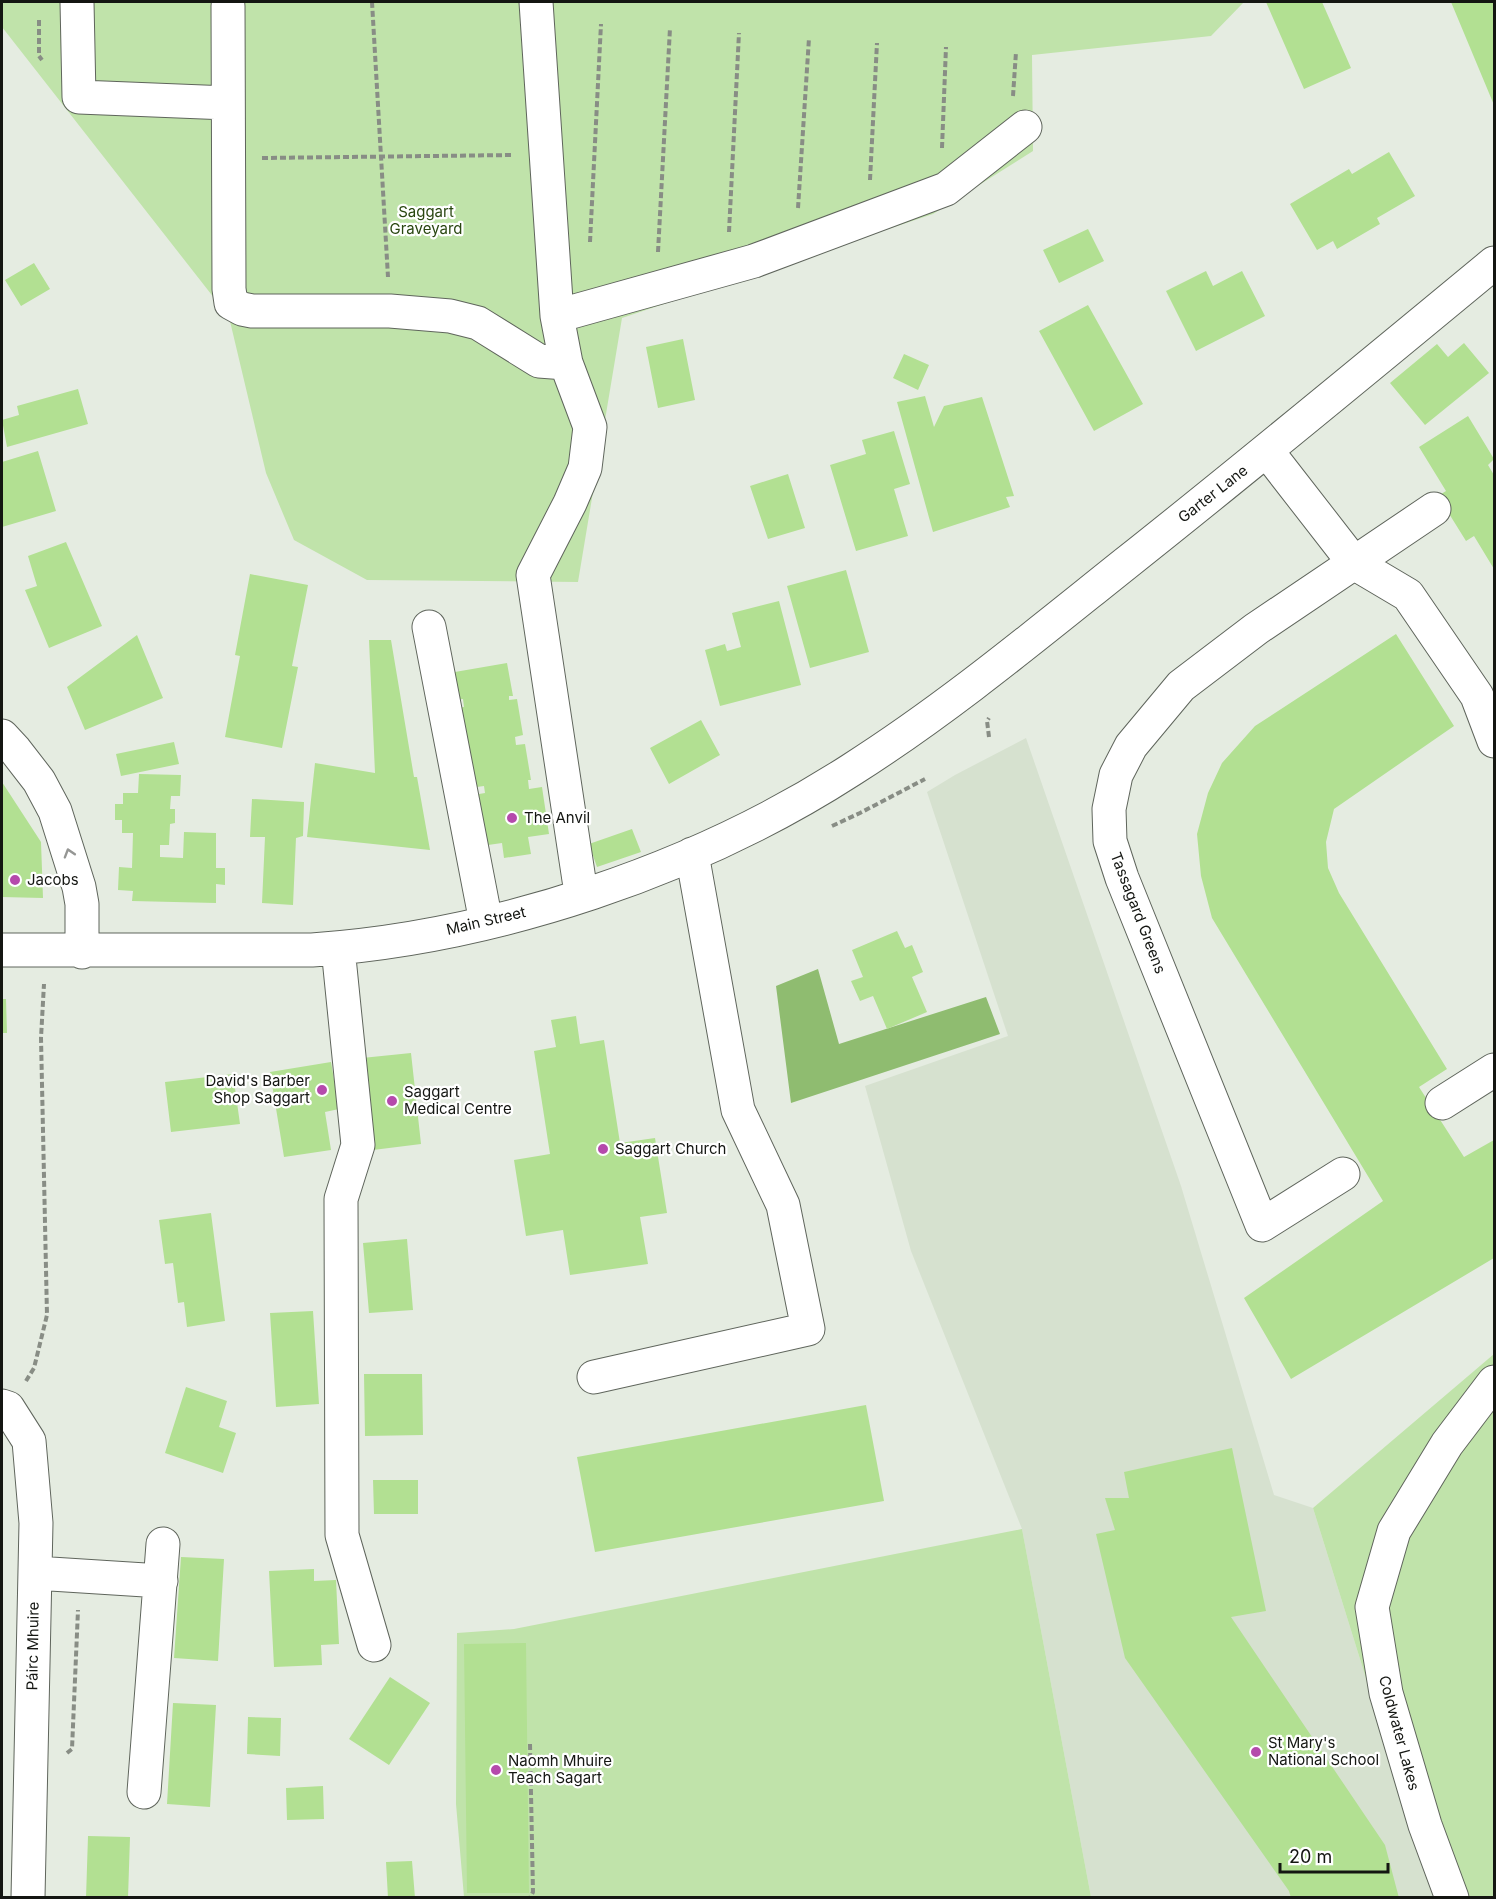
<svg xmlns="http://www.w3.org/2000/svg" width="1496" height="1899" viewBox="0 0 1496 1899" font-family="Inter,sans-serif">
<rect width="100%" height="100%" fill="#e5ece1"/>
<!-- built -->
<path fill="#d6e1cf" d="M1026,738L1181,1186L1274,1495L1313,1508L1434,1897H1091L1022,1529L911,1251L865,1086L1008,1036L927,792L955,775Z"/>
<!-- green -->
<path fill="#c0e3aa" d="M2,2H1244L1211,36L1032,55L1033,151L933,214L622,318L578,582L367,580L294,540L266,473L229,317L2,27Z
M1494,1354V1897H1434L1313,1508Z
M1022,1529L1091,1897H464L456,1804L457,1633L514,1629Z"/>
<!-- forest -->
<path fill="#8fbc70" d="M818,969L839,1044L986,997L1000,1034L791,1103L776,986Z"/>
<!-- building -->
<path fill="#b2e092" d="M1266,2H1322L1351,68L1304,89Z
M1451,2H1494V105Z
M1389,152L1415,196L1377,218L1380,224L1337,249L1333,241L1317,250L1290,204L1349,169L1352,174Z
M1088,229L1104,261L1059,283L1043,250Z
M34,263L50,289L21,306L5,280Z
M1206,271L1213,286L1242,271L1265,316L1196,351L1166,291Z
M1088,305L1143,404L1094,431L1039,331Z
M683,339L695,400L658,408L646,347Z
M1464,343L1489,373L1425,425L1390,383L1437,344L1448,357Z
M904,354L929,365L918,390L893,378Z
M78,389L88,424L7,447L2,420L19,415L17,406Z
M925,396L934,427L944,406L982,397L1014,496L1006,497L1010,507L933,532L897,402Z
M1468,416L1494,459L1488,465L1494,475V569L1474,536L1466,541L1438,496L1446,491L1419,447Z
M894,431L910,484L894,489L908,536L856,551L830,465L866,454L862,440Z
M38,451L56,511L2,527V462Z
M788,474L805,528L768,539L750,486Z
M66,542L102,626L49,648L25,590L37,586L28,556Z
M846,570L869,652L810,668L787,586Z
M250,574L308,585L292,666L298,667L282,748L225,737L240,656L235,655Z
M779,601L801,685L720,706L705,650L725,644L727,651L741,647L732,613Z
M1396,634L1454,726L1334,809L1326,842L1328,868L1339,893L1447,1069L1419,1087L1464,1157L1494,1140V1258L1291,1379L1244,1298L1383,1201L1212,918L1201,876L1197,834L1208,793L1222,763L1255,726Z
M137,635L163,698L85,730L67,687Z
M369,640H391L414,777H417L430,850L307,837L315,763L375,773Z
M507,663L513,696H509V700L517,699L523,735L515,737L516,745L525,744L531,780H528L529,789L542,787L549,834L528,837L531,854L504,858L502,843L481,846L473,795L485,793L484,786L469,788V744L462,745L455,708L464,707L463,699L454,700L449,673Z
M701,720L720,755L669,784L650,748Z
M174,742L179,764L121,776L116,754Z
M139,774L181,775L180,796H171L170,809H175V823L170,824L169,845H160V857L183,858L184,832L216,833V868H225V885L216,884V903L132,901L133,891L118,890L119,867L132,868L133,833H122V820H115V804H123V793H138Z
M2,782L41,842L43,898L2,897Z
M252,799L304,802L303,836L296,838L293,905L262,903L265,837H250Z
M632,829L641,852L597,867L589,844Z
M897,931L905,948L912,945L923,972L912,977L927,1012L887,1029L873,996L860,1001L851,981L863,977L852,950Z
M2,999H6L7,1033H2Z
M576,1016L580,1044L604,1040L620,1143L655,1138L667,1213L640,1217L648,1264L570,1275L563,1230L526,1236L514,1160L550,1154L534,1051L556,1047L551,1020Z
M411,1053L421,1144L373,1150L362,1058Z
M331,1062L339,1109L325,1112L331,1150L284,1157L270,1072Z
M233,1074L240,1124L171,1132L165,1082Z
M211,1213L225,1321L187,1327L184,1302L178,1303L173,1263L165,1264L159,1220Z
M407,1239L413,1310L369,1313L363,1243Z
M313,1311L319,1404L276,1407L270,1313Z
M364,1374H422L423,1435L365,1436Z
M186,1387L227,1401L219,1427L236,1433L223,1473L165,1453Z
M866,1405L884,1501L595,1552L577,1457Z
M1232,1448L1266,1611L1231,1617L1385,1845L1399,1898H1291L1289,1891L1125,1658L1096,1534L1115,1530L1105,1498H1129L1124,1472Z
M373,1480H418V1514H374Z
M181,1557L224,1559L218,1661L174,1658Z
M314,1569V1581L336,1580L339,1644L321,1645L322,1665L274,1667L269,1571Z
M526,1643L529,1893H467L464,1644Z
M390,1677L430,1703L389,1765L349,1739Z
M173,1703L216,1705L210,1807L167,1804Z
M248,1717L281,1718L280,1756L247,1754Z
M323,1786L324,1819L287,1820L286,1788Z
M88,1836L130,1837L128,1898H86Z
M412,1861L415,1898H388L386,1862Z"/>
<g fill="none" stroke-linecap="round" stroke-linejoin="round">
<!-- minor casing -->
<g stroke="#5f655c" stroke-width="35">
<path id="minor" d="M77,2L79,97L228,103
M536,2L557,316L566,363L590,427L585,468L570,503L533,575L579,880L584,895
M228,6L229,289L231,303L242,309L252,311H390L450,316L478,323L539,361L566,363
M557,316L754,261L946,189L1025,127
M1267,451L1354,563L1408,595L1477,696L1494,741
M429,627L486,922
M2,736L15,750L39,781L55,811L79,887L82,904V952
M338,948L358,1145L341,1199L342,1535L374,1645
M2,950H312C496,937 696,870 851,770C947,709 1036,635 1125,564C1250,465 1372,364 1494,263
M1442,1103L1494,1070
M1343,1174L1262,1225L1122,878L1110,841L1109,809L1116,775L1131,746L1181,686L1256,629L1434,509
M594,1377L808,1329L783,1205L738,1110L692,854
M2,1406L8,1408L29,1441L36,1523L28,1898
M35,1573L161,1581
M144,1792L163,1544
M1452,1898L1425,1825L1386,1693L1372,1607L1394,1531L1447,1444L1494,1382"/>
</g>
<!-- path -->
<path stroke="#888d85" stroke-width="4" stroke-dasharray="6 3" stroke-linecap="butt" d="M372,2L388,277
M39,20V56L42,60
M1013,96L1016,52
M942,148L946,47
M262,158L513,155
M870,180L877,43
M798,208L809,38
M729,232L739,33
M590,242L601,24
M658,252L670,28
M989,737L987,721L989,718
M832,826L860,813L925,779
M26,1381L34,1368L47,1315L41,1038L44,984
M530,1744L533,1892L530,1898
M67,1753L72,1749L78,1610"/>
<!-- minor -->
<use href="#minor" stroke="#fff" stroke-width="33"/>
</g>
<!-- one-way arrows -->
<defs><path id="oneway-chevron" d="M-2-3.5L2.5 0L-2 3.5" fill="none" stroke-width="1.6" stroke-linecap="round" stroke-linejoin="round" transform="scale(1.5)"/></defs>
<use stroke="#959694" href="#oneway-chevron" transform="translate(69 853) rotate(-107)"/>
<!-- markers -->
<g fill="#b54aac" stroke="#fff" stroke-width="2">
<circle cx="512" cy="818" r="6"/>
<circle cx="15" cy="880" r="6"/>
<circle cx="322" cy="1090" r="6"/>
<circle cx="392" cy="1101" r="6"/>
<circle cx="603" cy="1149" r="6"/>
<circle cx="1256" cy="1752" r="6"/>
<circle cx="496" cy="1770" r="6"/>
</g>
<g text-anchor="middle" stroke-width="4.5" stroke-linejoin="round" paint-order="stroke">
<!-- park labels -->
<g font-size="15" fill="#294610" stroke="#fff">
<text x="426" y="217">Saggart<tspan x="426" dy="17">Graveyard</tspan></text>
</g>
<!-- street labels -->
<g font-size="15" fill="#141612" stroke="#fff">
<text transform="translate(1213 494) rotate(-38)" y="5">Garter Lane</text>
<text transform="translate(1138 913) rotate(69)" y="5">Tassagard Greens</text>
<text transform="translate(486 921) rotate(-13)" y="5">Main Street</text>
<text transform="translate(33 1646) rotate(-89)" y="5">Páirc Mhuire</text>
<text transform="translate(1399 1733) rotate(75)" y="5">Coldwater Lakes</text>
</g>
<!-- poi labels -->
<g font-size="15" fill="#141612" stroke="#fff" text-anchor="start">
<text x="524" y="823">The Anvil</text>
<text x="27" y="885">Jacobs</text>
<text x="310" y="1086" text-anchor="end">David's Barber<tspan x="310" dy="17">Shop Saggart</tspan></text>
<text x="404" y="1097">Saggart<tspan x="404" dy="17">Medical Centre</tspan></text>
<text x="615" y="1154">Saggart Church</text>
<text x="1268" y="1748">St Mary's<tspan x="1268" dy="17">National School</tspan></text>
<text x="508" y="1766">Naomh Mhuire<tspan x="508" dy="17">Teach Sagart</tspan></text>
</g>
</g>
<!-- border -->
<rect width="1496" height="1899" fill="none" stroke="#141612" stroke-width="6"/>
<!-- scale -->
<path d="M1280 1863v9h108v-9" fill="none" stroke="#141612" stroke-width="3"/>
<text x="1289" y="1863" font-size="18" fill="#141612" stroke="#ffffff" stroke-width="4.5" paint-order="stroke">20 m</text>
</svg>
